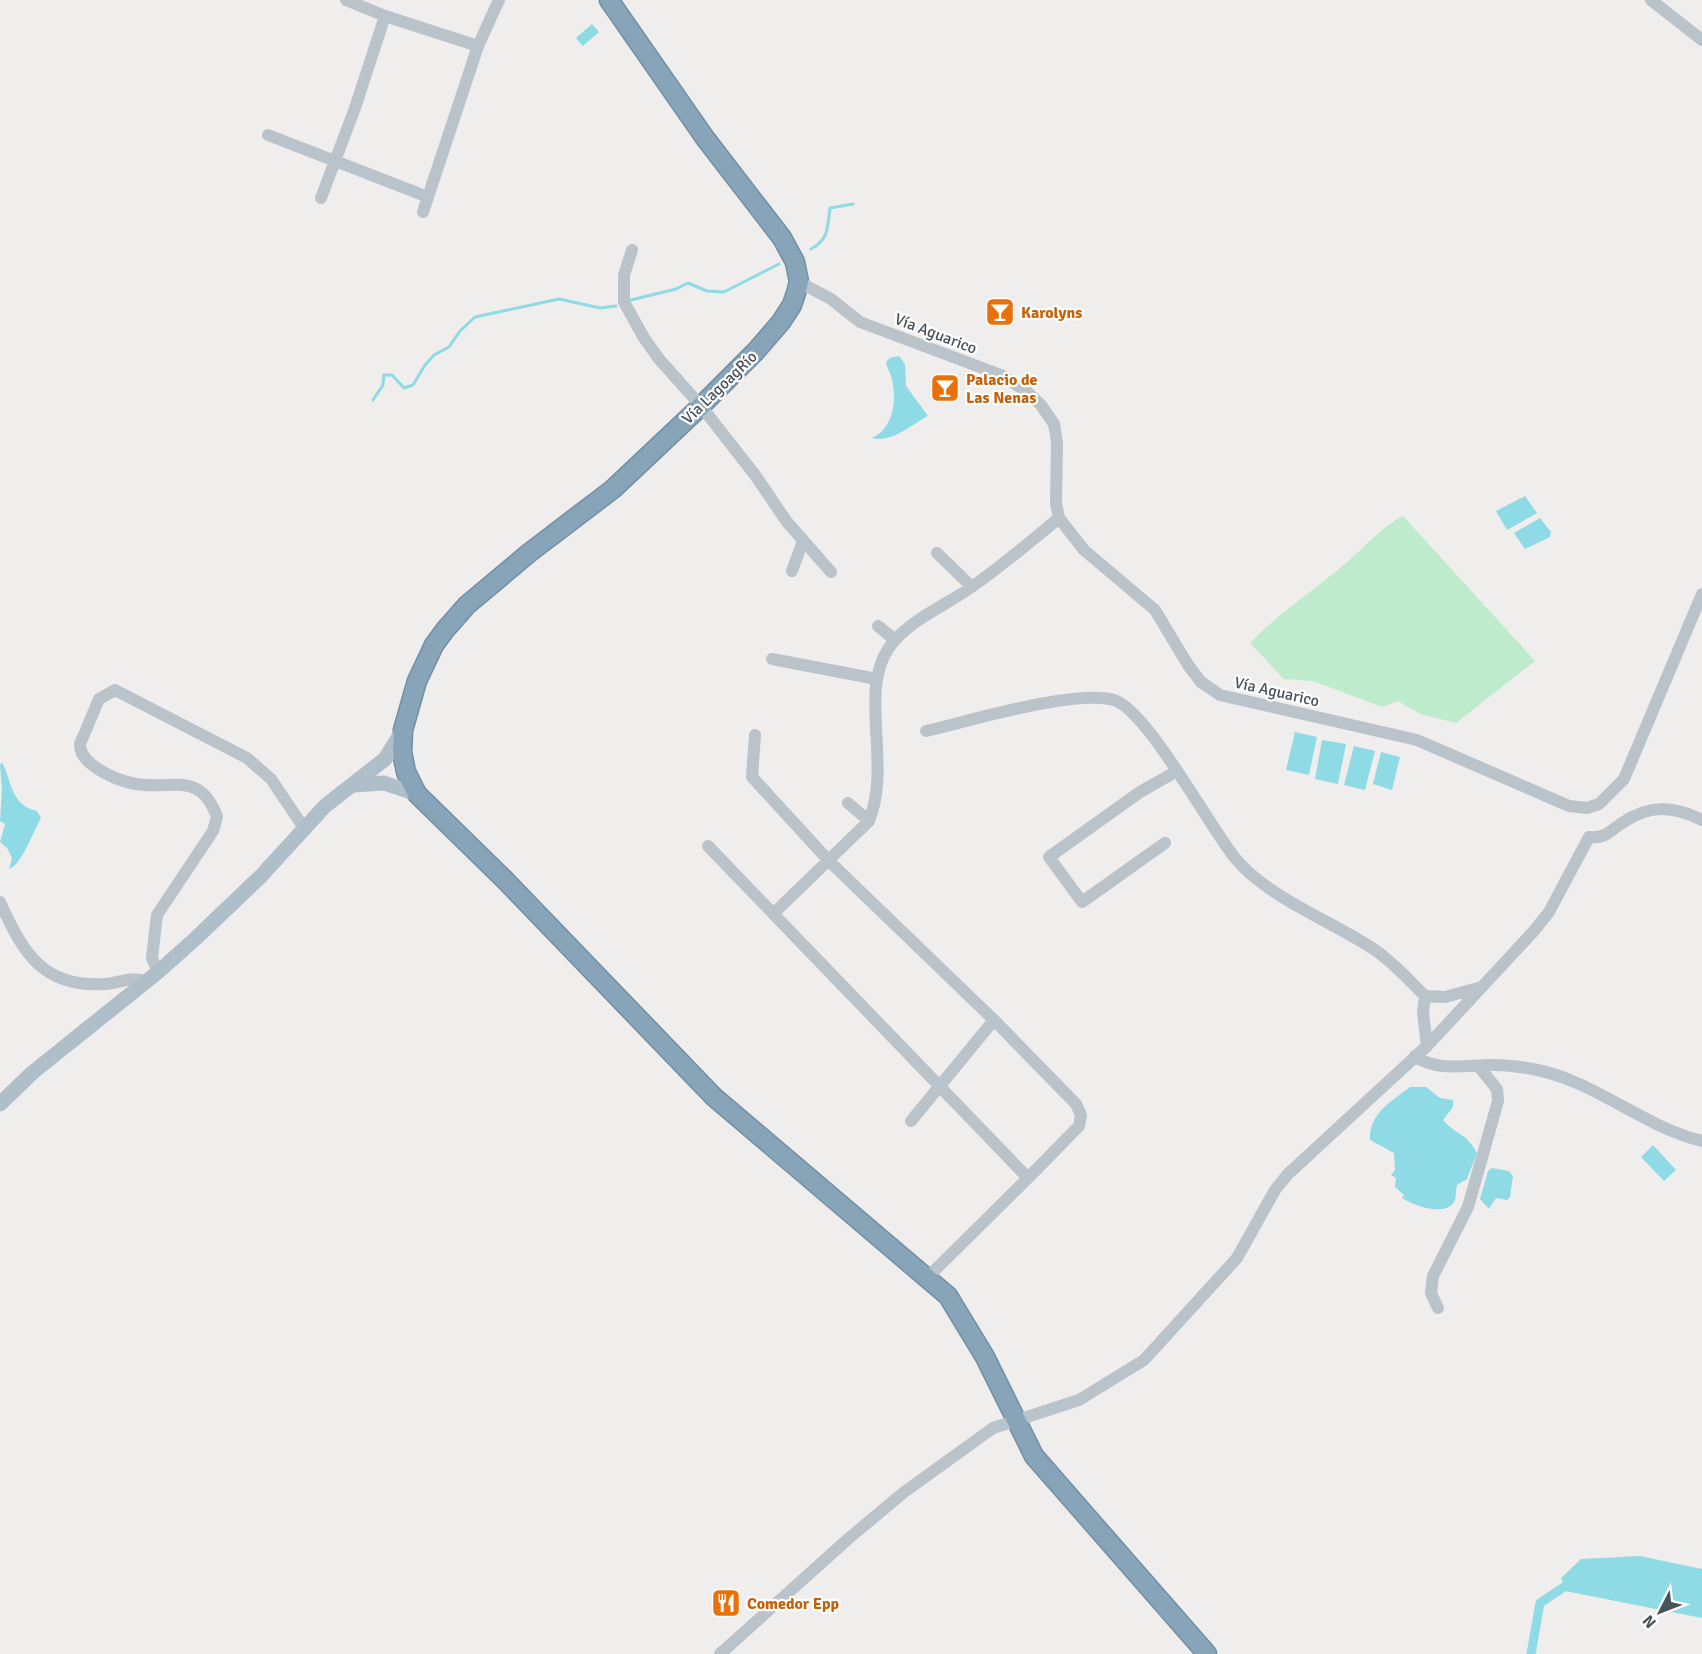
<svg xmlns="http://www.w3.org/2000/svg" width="1702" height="1654" viewBox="0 0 1702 1654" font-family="Signika,sans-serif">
<rect width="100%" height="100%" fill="#f0eded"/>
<!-- green -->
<path fill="#beebcc" d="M1403,516L1535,661L1456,723L1420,714L1398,701L1382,707L1313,681L1284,679L1250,643C1279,613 1314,590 1346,563C1365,547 1381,527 1403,516Z"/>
<!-- water -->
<path fill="#8edae5" d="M592,24L599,32L583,46L576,38Z
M899,356L905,364L906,386L928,416C911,425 892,443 872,438C893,429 897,400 892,380C891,373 887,369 886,362L890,358Z
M1525,496L1537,513L1507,530L1496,511Z
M1540,518L1551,532L1550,537L1525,549L1514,533Z
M1295,732L1317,737L1309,775L1286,770Z
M1322,740L1346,744L1338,784L1315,779Z
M1354,746L1375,751L1365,790L1344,785Z
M1381,752L1400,757L1392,790L1373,784Z
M2,762C12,781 10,805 37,811L41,818C34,830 21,866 9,869L12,858L7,848L0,842L5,824L0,821L2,790L0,765Z
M1410,1087H1426L1440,1098L1453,1100V1107L1443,1120C1457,1136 1466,1132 1477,1153L1467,1179L1457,1185C1456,1189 1456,1196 1455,1200C1447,1218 1414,1206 1402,1198L1404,1195L1395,1187L1396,1178L1391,1175L1395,1170L1394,1153L1370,1140C1369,1113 1391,1102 1410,1087Z
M1653,1145L1676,1170L1664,1181L1641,1157Z
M1492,1168L1509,1171L1513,1176L1510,1197L1507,1200L1496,1198L1489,1209L1480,1199L1488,1171Z
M1640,1556L1702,1569V1618L1565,1591L1561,1587L1563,1582L1561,1578L1581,1559Z"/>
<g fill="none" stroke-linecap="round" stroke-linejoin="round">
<!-- stream -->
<path stroke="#8edae5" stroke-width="3" d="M811,249C830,239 827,226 830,208L853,204
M631,300L676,289L688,283L707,291L724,292L779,264
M373,400L383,385L384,375H392L404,388L413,385L425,365L434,355L449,347L460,331L475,317L559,299L600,308L616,306"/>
<!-- canal -->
<path stroke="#8edae5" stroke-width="9" d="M1531,1654L1540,1603L1567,1585"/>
<!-- highway casing -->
<g stroke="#738fa5" stroke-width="21">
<path id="highway" d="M609,0L705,138L782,238L795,262L799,282L796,293L792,305L781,322L756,351L701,406L613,489L529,553L467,605L445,630L434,645L417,681L403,730L402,752L406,772L417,794L504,879L714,1097L948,1296L985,1357L1034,1456L1207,1654"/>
</g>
<!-- minor -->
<path stroke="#b9c3c9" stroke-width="12" d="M346,0L385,16
M1651,0L1702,40
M268,135L428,197
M321,198L355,108L385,16L478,46
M423,212L478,46L499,0
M632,250L624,275V302L644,338L659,359L701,406L755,475L787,522L831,572
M799,282L831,299L860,322L1001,375L1026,391L1041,405L1054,424L1057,442L1056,503L1059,518L1084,550L1155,610L1188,665L1201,682L1220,695L1417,740L1569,806L1587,808L1599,804L1624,779L1702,594
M937,553L972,587
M792,571L803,541
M878,626L895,640
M772,659L877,679
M926,731C970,721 1074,689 1114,700C1147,710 1209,826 1235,858C1268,898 1332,921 1375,950C1394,963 1409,980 1425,996L1423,1013L1427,1046
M755,735L752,777L830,862L994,1020L911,1121
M848,803L869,821
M1165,843L1082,902L1049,857L1140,792L1177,771
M708,846L1028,1178L928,1277
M0,902C23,953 43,988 105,984C121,983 131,975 146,982
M774,913L869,821C886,779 872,730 876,686C878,669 883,653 895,640C916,617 948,604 973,586C1003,565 1031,541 1059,518
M158,972L152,958L157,915L213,831L217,817C200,770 172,790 136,784C118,781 79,765 80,744L99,699L115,690L247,758L271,779L304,828
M1425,996L1445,997L1482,987
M994,1020L1076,1104L1081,1115L1079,1126L1028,1178
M1415,1056C1437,1073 1471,1064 1496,1065C1508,1065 1521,1067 1533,1069C1596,1081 1641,1126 1702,1141
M1438,1308L1431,1293L1433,1276L1468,1207L1498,1101L1497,1089L1479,1067
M720,1654L848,1539L903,1493L993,1428L1079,1400L1144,1360L1237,1258L1275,1190L1288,1174L1427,1046L1533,932L1549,912L1589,837C1605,839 1610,831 1622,823C1650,804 1673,806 1702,820"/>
<!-- major -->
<path stroke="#afbfca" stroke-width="15" d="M354,785L384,783L417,794
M0,1104L32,1073L158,972L195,939L261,876L325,806L385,759L403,730"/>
<!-- highway -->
<use href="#highway" stroke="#88a4b9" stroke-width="18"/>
</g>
<!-- icons -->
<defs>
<g id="bar-square" transform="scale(1.5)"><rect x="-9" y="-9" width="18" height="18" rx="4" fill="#e8710a" stroke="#fff"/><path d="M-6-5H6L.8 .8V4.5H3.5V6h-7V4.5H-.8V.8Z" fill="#fff"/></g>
<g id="restaurant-square" transform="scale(1.5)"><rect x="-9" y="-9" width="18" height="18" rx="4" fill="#e8710a" stroke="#fff"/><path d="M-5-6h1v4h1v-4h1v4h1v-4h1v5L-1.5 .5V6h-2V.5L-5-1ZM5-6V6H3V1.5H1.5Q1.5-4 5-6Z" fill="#fff"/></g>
</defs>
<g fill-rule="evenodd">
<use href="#bar-square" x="1000" y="312"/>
<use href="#bar-square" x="945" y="388"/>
<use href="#restaurant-square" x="726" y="1603"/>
</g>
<g text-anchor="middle" stroke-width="4.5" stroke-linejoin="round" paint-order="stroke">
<!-- food labels -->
<g font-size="16" font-weight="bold" fill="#c56008" stroke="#fff" text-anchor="start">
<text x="1021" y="318">Karolyns</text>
<text x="966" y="385">Palacio de<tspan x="966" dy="18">Las Nenas</tspan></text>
<text x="747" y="1609">Comedor Epp</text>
</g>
<!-- street labels -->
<g font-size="16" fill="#475259" stroke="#fff">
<text transform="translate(936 333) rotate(21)" y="6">Vía Aguarico</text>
<text transform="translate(719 387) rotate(-44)" y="6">Vía LagoagRío</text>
<text transform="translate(1277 691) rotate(13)" y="6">Vía Aguarico</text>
</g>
</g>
<!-- north arrow -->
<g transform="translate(1660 1612) rotate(228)" stroke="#ffffff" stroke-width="4.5" paint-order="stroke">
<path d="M0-4.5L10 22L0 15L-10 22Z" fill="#475259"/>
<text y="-9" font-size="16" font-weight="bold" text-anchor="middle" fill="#475259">N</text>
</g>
</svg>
